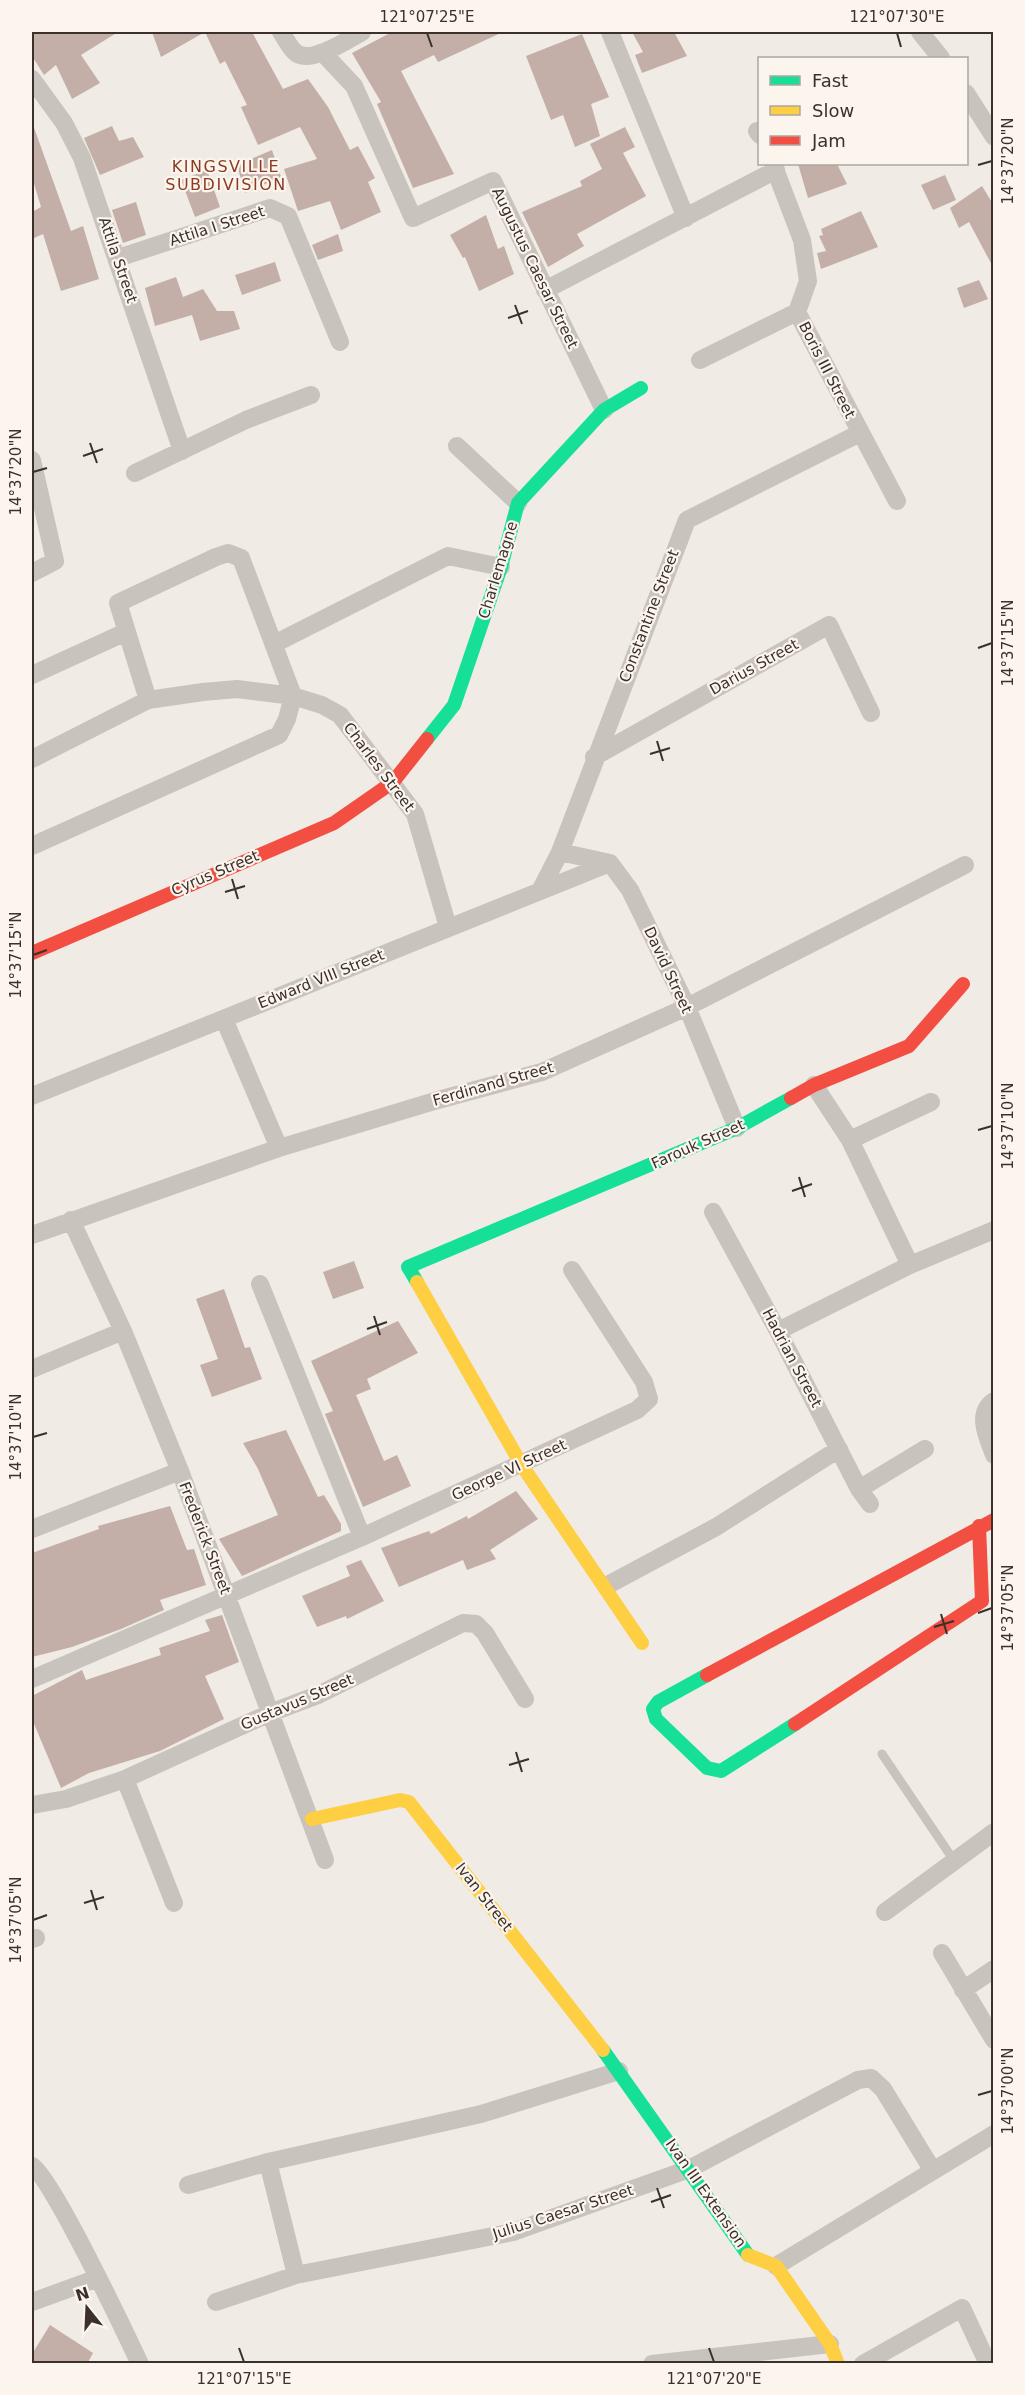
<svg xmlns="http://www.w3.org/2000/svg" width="1025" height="2395" viewBox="0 0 1025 2395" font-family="'DejaVu Sans',sans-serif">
<rect width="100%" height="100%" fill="#f0ebe5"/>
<!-- building -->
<path fill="#c3afa7" d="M32,32H118L81,55L100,83L72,99L56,65L44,75L32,56Z
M152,32H252L283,89L308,79L328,107L350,150L358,146L375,178L368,182L381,212L341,230L330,201L298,211L284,169L317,159L300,127L258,145L241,107L247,105L225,61L220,64L205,32L161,57Z
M392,32H503L438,62L434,55L401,71L454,174L413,188L377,104L381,102L352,53Z
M632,32H674L687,56L642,73L635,55L643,52Z
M582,34L609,97L591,104L600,136L575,147L563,115L551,120L526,56Z
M32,122L71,231L83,226L99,279L61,291L43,234L32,239V212L41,207L32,177Z
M112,126L119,141L133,137L144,157L100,175L84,138Z
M625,127L635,147L623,153L646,196L577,234L584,246L548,267L522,212L582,186L580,181L602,169L590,144Z
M272,150L281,177L245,193L237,165Z
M798,164H837L847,184L808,198Z
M207,170L220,207L195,217L181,180Z
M945,175L956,200L933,210L921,185Z
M982,186L993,204V267L969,222L959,228L950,208Z
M136,202L146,235L123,243L112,210Z
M861,211L878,247L821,269L817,253L826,251L819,236L823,235L821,229Z
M486,215L498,249L504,246L514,274L479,291L465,257L463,258L450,235Z
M338,234L343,251L318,260L312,245Z
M275,262L281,281L242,295L235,275Z
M176,277L183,297L203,289L217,311H234L240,329L200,341L192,315L155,326L145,288Z
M979,280L988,299L964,308L957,288Z
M354,1261L364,1288L333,1299L323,1272Z
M224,1289L245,1348L250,1347L262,1379L212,1397L200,1365L218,1359L196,1299Z
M398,1321L418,1353L367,1379L371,1389L356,1395L384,1461L397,1455L411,1486L363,1507L325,1414L333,1411L311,1361Z
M286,1430L318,1497L324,1495L341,1524V1531L242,1576L219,1539L278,1515L258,1469L243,1443Z
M516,1491L538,1519L490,1550L496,1559L467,1570L463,1560L399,1587L381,1548L429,1531L431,1534L467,1516L468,1519Z
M170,1506L187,1550L194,1549L206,1585L160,1600L164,1610L121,1629L72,1647L32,1657V1553L99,1529L98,1526Z
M361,1560L384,1601L347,1619L346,1616L317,1627L302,1596L350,1576L346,1566Z
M222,1615L239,1662L205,1676L224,1719L160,1751L89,1773L61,1788L32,1719V1696L82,1670L86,1680L161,1655L159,1648L210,1631L205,1620Z
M50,2325L93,2353L87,2364H32V2354Z"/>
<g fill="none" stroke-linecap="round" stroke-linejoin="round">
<!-- lane -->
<path stroke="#c9c3be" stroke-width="9" d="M882,1754L955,1862"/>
<!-- street -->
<path stroke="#c9c3be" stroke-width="18" d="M281,32C285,38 289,46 294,51C308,67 347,40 362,32
M610,32L686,218
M920,32L941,58
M323,53L354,86L413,218L493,181L604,410
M32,79L64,123L82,158L182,451
M966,93L994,137
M757,131L760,135
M773,164L802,240L808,281L797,312L897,501
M118,258L270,208L288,216L340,342
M545,290L776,170
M700,360L797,312
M457,446L518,503
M32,460L55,561L32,573
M135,473L246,420L311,395
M274,644L448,556L501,567
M32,675L126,632
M594,757L829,625L871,713
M32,759L148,700L203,692L237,689L293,696L322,705L340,715L415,814L448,927
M32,846L279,735L287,719L293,696L241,558L228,553L216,557L118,603L148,700
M560,852L610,863L630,890L687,1007L737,1128
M540,891L560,852L687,520L860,433
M224,1019L279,1148
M814,1085L850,1140L910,1265
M32,1096L610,863
M850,1140L931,1102
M713,1212L778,1331L859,1489L870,1504
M71,1220L123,1331L180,1471L325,1860
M32,1235L279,1148L438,1100L542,1072L687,1007L965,865
M260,1284L362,1537
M778,1331L910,1265L994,1230
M32,1369L123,1331
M994,1401C975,1414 988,1438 994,1455
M859,1489L925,1449
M32,1529L180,1471
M606,1586L716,1527L839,1449
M32,1679L362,1537L637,1410L649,1399L644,1382L572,1270
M125,1779L174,1903
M32,1805L66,1799L125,1779L270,1713L318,1695L463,1623L476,1624L485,1633L525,1699
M885,1912L994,1832
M32,1939L36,1938
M942,1953L994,2040
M963,1990L994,1969
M268,2162L296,2275
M32,2166C50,2174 126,2334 140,2364
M188,2185L268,2162L481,2114L619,2071
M776,2266L994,2134
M32,2302L98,2278
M216,2302L296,2275L513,2232L689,2169L858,2080L871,2078L883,2089L933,2171
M652,2364L830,2344
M863,2364L962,2308L988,2364"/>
<!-- fast -->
<path stroke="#16e098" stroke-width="14" d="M427,739L454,705L501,567L518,503L604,410L641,388
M417,1282L408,1267L737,1128L791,1098
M707,1675L658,1702L653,1709L656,1719L707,1768L721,1771L795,1724
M603,2050L748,2255"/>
<!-- slow -->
<path stroke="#ffcf43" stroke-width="14" d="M417,1282L521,1464L642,1643
M312,1819L400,1800L409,1802L603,2050
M748,2255L776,2266L830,2344L838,2364"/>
<!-- jam -->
<path stroke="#f24e42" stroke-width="14" d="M32,953L334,823L393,782L427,739
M791,1098L814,1085L909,1046L963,984
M707,1675L994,1520
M795,1724L982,1601L979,1526"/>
</g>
<!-- ticks -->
<path fill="none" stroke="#3b302b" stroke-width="2" d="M427,33L432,47M897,33L901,47M978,165L992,161M515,305L522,324M508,318L528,311M90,443L97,463M83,456L103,449M33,472L47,468M978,648L992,643M657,741L663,761M650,754L670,748M232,879L238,899M225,892L245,886M33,955L47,950M978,1130L992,1126M799,1177L805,1197M792,1191L812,1184M374,1316L380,1335M367,1329L387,1322M33,1437L47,1433M978,1613L992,1608M941,1614L947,1634M934,1627L954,1621M516,1752L522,1772M509,1765L529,1759M91,1890L97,1910M84,1903L104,1897M33,1920L47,1915M978,2095L992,2091M657,2188L664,2208M651,2202L671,2195M239,2348L244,2362M709,2348L714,2362"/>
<g text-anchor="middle" stroke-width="4.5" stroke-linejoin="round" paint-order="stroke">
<!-- street labels -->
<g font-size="15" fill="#3b302b" stroke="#fbf5ee">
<text transform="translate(217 226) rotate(-18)" y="5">Attila I Street</text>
<text transform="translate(118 260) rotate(71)" y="5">Attila Street</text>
<text transform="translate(535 268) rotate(64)" y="5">Augustus Caesar Street</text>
<text transform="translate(827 370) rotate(63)" y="5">Boris III Street</text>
<text transform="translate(498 570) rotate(-73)" y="5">Charlemagne</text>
<text transform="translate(649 616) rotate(-69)" y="5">Constantine Street</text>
<text transform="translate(754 667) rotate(-29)" y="5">Darius Street</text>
<text transform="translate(379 767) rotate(53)" y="5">Charles Street</text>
<text transform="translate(215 873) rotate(-23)" y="5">Cyrus Street</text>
<text transform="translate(668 970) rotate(65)" y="5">David Street</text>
<text transform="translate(321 979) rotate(-22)" y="5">Edward VIII Street</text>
<text transform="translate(493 1084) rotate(-16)" y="5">Ferdinand Street</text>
<text transform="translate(698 1144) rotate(-24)" y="5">Farouk Street</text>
<text transform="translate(792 1358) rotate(62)" y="5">Hadrian Street</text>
<text transform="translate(509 1470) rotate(-25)" y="5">George VI Street</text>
<text transform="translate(205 1538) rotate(69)" y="5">Frederick Street</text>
<text transform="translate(297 1702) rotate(-23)" y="5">Gustavus Street</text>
<text transform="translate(484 1897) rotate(52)" y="5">Ivan Street</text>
<text transform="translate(706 2193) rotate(55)" y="5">Ivan III Extension</text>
<text transform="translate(563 2212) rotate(-18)" y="5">Julius Caesar Street</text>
</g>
<!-- neighbourhood labels -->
<g font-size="16" letter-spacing="1.5" fill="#8c3b22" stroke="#fbf5ee">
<text x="226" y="172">KINGSVILLE<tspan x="226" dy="18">SUBDIVISION</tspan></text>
</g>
</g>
<!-- border -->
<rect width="1025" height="2395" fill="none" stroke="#fbf5ee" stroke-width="66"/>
<!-- legend -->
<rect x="758" y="57" width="210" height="108" fill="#fbf5ee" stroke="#aea6a0" stroke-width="1.5"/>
<rect x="770" y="76" width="30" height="9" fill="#16e098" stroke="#aea6a0" stroke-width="1.5"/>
<text x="812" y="87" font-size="18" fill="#3b302b">Fast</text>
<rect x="770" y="106" width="30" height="9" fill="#ffcf43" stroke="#aea6a0" stroke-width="1.5"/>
<text x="812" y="117" font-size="18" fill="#3b302b">Slow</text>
<rect x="770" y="136" width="30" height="9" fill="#f24e42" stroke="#aea6a0" stroke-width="1.5"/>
<text x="812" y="147" font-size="18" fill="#3b302b">Jam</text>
<!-- north arrow -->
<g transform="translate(87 2308) rotate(342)" stroke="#fbf5ee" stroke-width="4.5" paint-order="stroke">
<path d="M0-4.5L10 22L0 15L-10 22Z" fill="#3b302b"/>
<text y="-9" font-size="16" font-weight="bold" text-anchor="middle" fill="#3b302b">N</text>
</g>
<rect x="33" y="33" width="959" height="2329" fill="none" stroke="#3b302b" stroke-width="2"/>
<g font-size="15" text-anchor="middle" fill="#3b302b">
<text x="427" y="22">121°07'25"E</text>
<text x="897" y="22">121°07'30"E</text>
<text transform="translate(1008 161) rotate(-90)" y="5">14°37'20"N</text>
<text transform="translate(16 472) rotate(-90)" y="5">14°37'20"N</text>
<text transform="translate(1008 643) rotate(-90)" y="5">14°37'15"N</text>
<text transform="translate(16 955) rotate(-90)" y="5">14°37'15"N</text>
<text transform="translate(1008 1126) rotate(-90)" y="5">14°37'10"N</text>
<text transform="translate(16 1437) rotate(-90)" y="5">14°37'10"N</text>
<text transform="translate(1008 1608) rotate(-90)" y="5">14°37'05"N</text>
<text transform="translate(16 1920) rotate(-90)" y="5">14°37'05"N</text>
<text transform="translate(1008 2091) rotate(-90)" y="5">14°37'00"N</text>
<text x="244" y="2384">121°07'15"E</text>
<text x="714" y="2384">121°07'20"E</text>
</g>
</svg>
